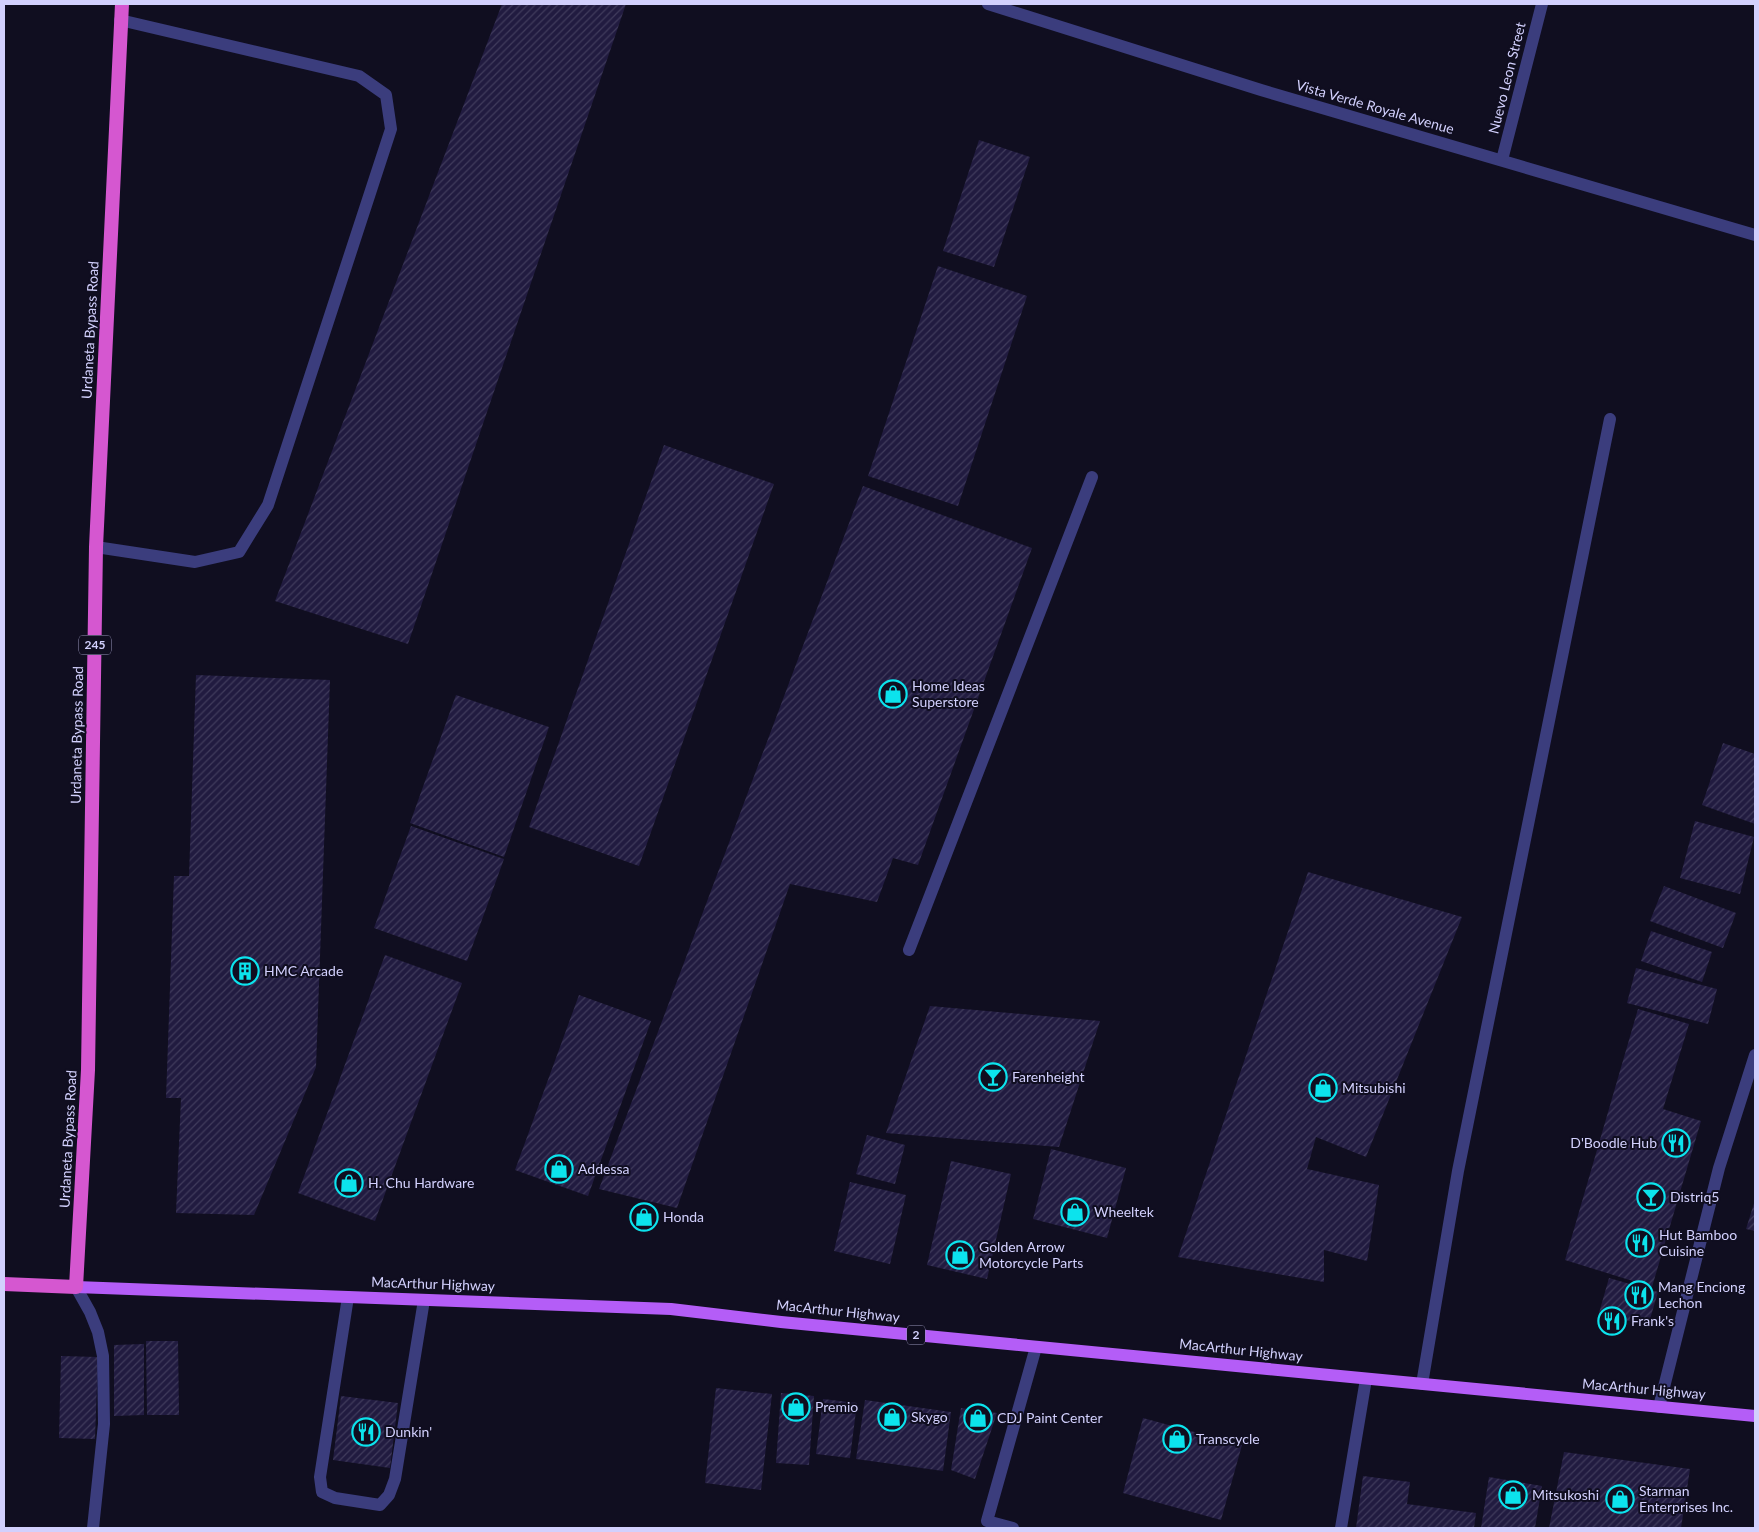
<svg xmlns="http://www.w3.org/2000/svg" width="1759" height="1532" viewBox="0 0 1759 1532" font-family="Lato,sans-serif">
<defs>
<pattern id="building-hatch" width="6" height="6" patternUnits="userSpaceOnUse" patternTransform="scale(1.25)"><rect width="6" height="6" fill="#211b40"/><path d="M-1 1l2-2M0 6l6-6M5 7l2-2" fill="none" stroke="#403b5c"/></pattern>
</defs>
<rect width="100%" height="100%" fill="#100e20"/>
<!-- building -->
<path fill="url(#building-hatch)" d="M502,4H626L408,644L275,601Z
M979,140L1030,157L994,267L943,251Z
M938,266L1027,296L958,506L868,476Z
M664,445L774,484L639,866L529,827Z
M863,486L1032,548L918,865L893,858L877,902L790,884L677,1208L599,1189Z
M196,675L330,680L316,1067L254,1215L176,1213L181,1098H166L174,876H189Z
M456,695L549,727L504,857L410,823Z
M1723,743L1755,754V824L1702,805Z
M1695,821L1754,837L1740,894L1680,878Z
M411,826L504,859L467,961L374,928Z
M1308,872L1462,917L1366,1157L1316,1137L1307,1169L1379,1185L1367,1261L1324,1250V1282L1178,1257Z
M1664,886L1736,913L1723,948L1650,921Z
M1651,931L1712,952L1702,982L1641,961Z
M385,955L462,983L375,1221L298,1193Z
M1636,968L1717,989L1708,1024L1627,1003Z
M579,995L651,1021L588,1196L515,1170Z
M930,1006L1100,1021L1059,1147L886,1133Z
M1638,1009L1689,1024L1663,1109L1701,1121L1652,1287L1565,1260Z
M867,1135L905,1145L895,1184L856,1174Z
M1051,1149L1126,1168L1107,1238L1033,1219Z
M951,1161L1011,1174L987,1279L927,1265Z
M850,1182L906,1195L890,1264L834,1251Z
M1755,1200V1231L1746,1229Z
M1609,1278L1658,1292L1648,1326L1599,1313Z
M146,1341H178L179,1415H147Z
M144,1344V1415L114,1416V1345Z
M61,1356L98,1357L95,1439L59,1438Z
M716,1388L772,1394L761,1490L705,1483Z
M781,1393L814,1396L809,1465L776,1463Z
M341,1396L398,1403L390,1468L333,1460Z
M823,1399L857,1403L850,1458L816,1454Z
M865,1400L951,1412L943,1471L856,1459Z
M961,1408L997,1413L975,1479L951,1470Z
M1143,1418L1242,1445L1221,1520L1123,1493Z
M1564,1452L1690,1469L1681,1528H1549Z
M1363,1476L1410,1482L1407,1504L1476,1513L1474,1528H1356Z
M1489,1477L1542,1486L1535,1528H1481Z"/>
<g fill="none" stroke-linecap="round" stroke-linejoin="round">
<!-- service -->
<path stroke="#3b3d7d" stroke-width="12" d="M96,547L195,562L239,552L268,505L391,129L386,95L359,76L120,20
M909,950L1092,477
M76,1287L90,1312L98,1332L103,1356L104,1424L93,1528
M348,1297L320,1477L322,1492L335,1498L380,1505L389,1495L395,1479L424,1300
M1422,1384L1458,1171L1610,419
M1659,1407L1719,1168L1755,1055
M1013,1528L987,1521L1036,1347
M1341,1528L1366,1379"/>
<!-- minor -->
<path stroke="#3b3d7d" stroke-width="12" d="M988,4L1261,90L1755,235
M1502,160L1542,4"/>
<!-- primary -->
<path stroke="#b45df7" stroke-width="12" d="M76,1287L671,1309L781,1322L1755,1416"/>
<!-- trunk -->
<path stroke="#d557d0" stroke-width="14" d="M4,1284L76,1287L88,1070L96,547L122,4"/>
</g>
<!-- icons -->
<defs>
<g id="shop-ring" transform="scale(1.4375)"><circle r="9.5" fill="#100e20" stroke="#0ce3ed" stroke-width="1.5"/><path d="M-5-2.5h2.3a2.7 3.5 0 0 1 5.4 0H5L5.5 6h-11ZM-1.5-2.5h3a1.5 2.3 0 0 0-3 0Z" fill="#0ce3ed"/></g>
<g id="building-ring" transform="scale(1.4375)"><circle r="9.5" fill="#100e20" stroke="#0ce3ed" stroke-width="1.5"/><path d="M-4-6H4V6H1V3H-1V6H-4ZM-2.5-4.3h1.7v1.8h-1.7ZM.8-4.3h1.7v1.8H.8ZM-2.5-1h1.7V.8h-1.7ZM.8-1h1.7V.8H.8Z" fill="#0ce3ed"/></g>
<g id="bar-ring" transform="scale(1.4375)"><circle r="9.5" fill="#100e20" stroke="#0ce3ed" stroke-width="1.5"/><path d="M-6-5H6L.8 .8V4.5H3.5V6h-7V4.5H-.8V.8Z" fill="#0ce3ed"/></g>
<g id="restaurant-ring" transform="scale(1.4375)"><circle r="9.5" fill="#100e20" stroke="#0ce3ed" stroke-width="1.5"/><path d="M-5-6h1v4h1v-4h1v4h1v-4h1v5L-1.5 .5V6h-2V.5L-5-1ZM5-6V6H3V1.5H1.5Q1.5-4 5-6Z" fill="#0ce3ed"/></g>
</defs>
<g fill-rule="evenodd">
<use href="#shop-ring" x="893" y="694"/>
<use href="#building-ring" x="245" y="971"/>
<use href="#bar-ring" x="993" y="1077"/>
<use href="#shop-ring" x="1323" y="1088"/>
<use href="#restaurant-ring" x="1676" y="1143"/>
<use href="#shop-ring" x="559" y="1169"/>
<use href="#shop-ring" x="349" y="1183"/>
<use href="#bar-ring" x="1651" y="1197"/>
<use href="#shop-ring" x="1075" y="1212"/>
<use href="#shop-ring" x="644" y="1217"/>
<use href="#restaurant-ring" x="1640" y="1243"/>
<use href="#shop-ring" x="960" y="1255"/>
<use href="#restaurant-ring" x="1639" y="1295"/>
<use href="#restaurant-ring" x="1612" y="1321"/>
<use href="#shop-ring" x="796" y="1407"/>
<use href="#shop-ring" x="892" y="1417"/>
<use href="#shop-ring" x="978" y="1418"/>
<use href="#restaurant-ring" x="366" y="1432"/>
<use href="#shop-ring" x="1177" y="1439"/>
<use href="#shop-ring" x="1513" y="1495"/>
<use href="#shop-ring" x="1620" y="1499"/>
</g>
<g text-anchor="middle" stroke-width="4" stroke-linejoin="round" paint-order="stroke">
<!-- shield labels -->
<g fill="#100e20" stroke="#9896bb" stroke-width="1">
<rect x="79" y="635.5" width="32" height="19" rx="4"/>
<rect x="907" y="1325.5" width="18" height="19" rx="4"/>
</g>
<g font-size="12" font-weight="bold" fill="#d2d0fd">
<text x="95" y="649">245</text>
<text x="916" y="1339">2</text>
</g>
<!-- street labels -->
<g font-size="14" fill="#d2d0fd" stroke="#100e20">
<text transform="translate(1507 78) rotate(-76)" y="5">Nuevo Leon Street</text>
<text transform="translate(1375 107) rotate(16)" y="5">Vista Verde Royale Avenue</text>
<text transform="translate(90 330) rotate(-87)" y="5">Urdaneta Bypass Road</text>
<text transform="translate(77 735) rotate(-89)" y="5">Urdaneta Bypass Road</text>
<text transform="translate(68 1139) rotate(-87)" y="5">Urdaneta Bypass Road</text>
<text transform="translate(433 1284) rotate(2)" y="5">MacArthur Highway</text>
<text transform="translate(838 1311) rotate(6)" y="5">MacArthur Highway</text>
<text transform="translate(1241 1350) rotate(6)" y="5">MacArthur Highway</text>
<text transform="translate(1644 1389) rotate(5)" y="5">MacArthur Highway</text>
</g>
<!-- poi labels -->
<g font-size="14" fill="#d2d0fd" stroke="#100e20" text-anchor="start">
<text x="912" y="691">Home Ideas<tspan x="912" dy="16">Superstore</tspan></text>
<text x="264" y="976">HMC Arcade</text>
<text x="1012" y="1082">Farenheight</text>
<text x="1342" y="1093">Mitsubishi</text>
<text x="1657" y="1148" text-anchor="end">D'Boodle Hub</text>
<text x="578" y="1174">Addessa</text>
<text x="368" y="1188">H. Chu Hardware</text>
<text x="1670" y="1202">Distriq5</text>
<text x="1094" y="1217">Wheeltek</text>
<text x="663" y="1222">Honda</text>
<text x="1659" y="1240">Hut Bamboo<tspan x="1659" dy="16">Cuisine</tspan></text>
<text x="979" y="1252">Golden Arrow<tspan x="979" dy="16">Motorcycle Parts</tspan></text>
<text x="1658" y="1292">Mang Enciong<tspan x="1658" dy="16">Lechon</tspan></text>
<text x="1631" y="1326">Frank's</text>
<text x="815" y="1412">Premio</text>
<text x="911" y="1422">Skygo</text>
<text x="997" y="1423">CDJ Paint Center</text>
<text x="385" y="1437">Dunkin'</text>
<text x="1196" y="1444">Transcycle</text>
<text x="1639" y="1496">Starman<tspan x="1639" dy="16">Enterprises Inc.</tspan></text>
<text x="1532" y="1500">Mitsukoshi</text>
</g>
</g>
<!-- border -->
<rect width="1759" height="1532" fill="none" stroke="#d2d0fd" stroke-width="10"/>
</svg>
